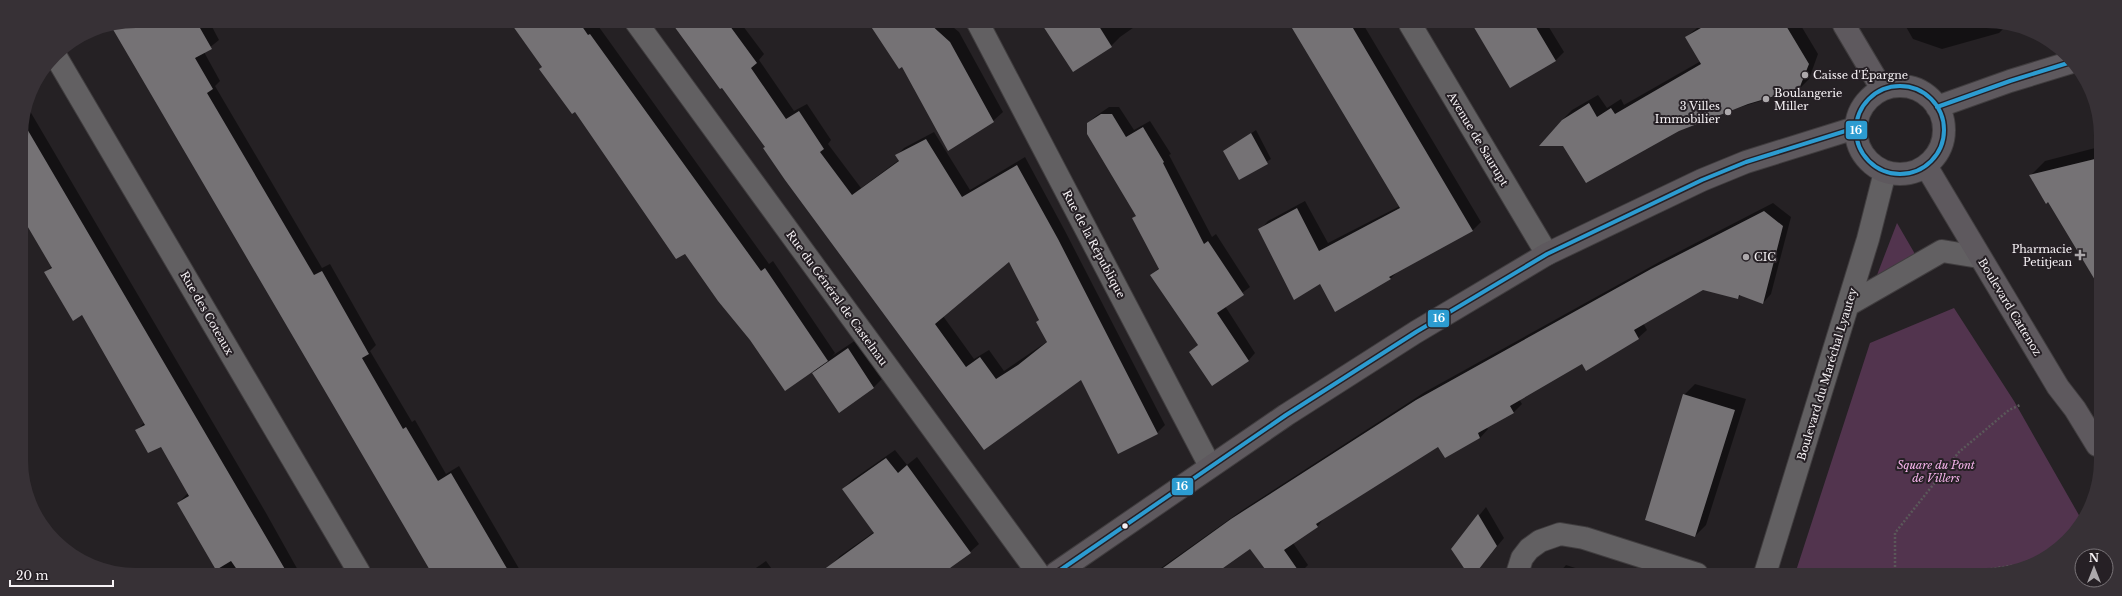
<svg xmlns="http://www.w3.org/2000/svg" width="2122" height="596" viewBox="0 0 2122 596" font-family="'Libre Baskerville',serif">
<rect width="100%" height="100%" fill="#252124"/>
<!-- green -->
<path fill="#52344e" d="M1897,223L1915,254L1877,275Z
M1954,308L2014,401L2080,517L2062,547L2030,566L1993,575L1795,574L1870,343Z"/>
<!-- shadow -->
<path fill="#0007" fill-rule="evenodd" d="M136,21H209L219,40L204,52L220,81L215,86L322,268L330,264L376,345L370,351L412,422L415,420L446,474L459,466L521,572H432L112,26Z
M512,22H592L597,28L599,27L769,264L773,261L835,353L832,356L856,340L882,379L874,387L839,411L813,373L816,368L751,340L575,111Z
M672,22H748L743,26L764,54L759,60L794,111L807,104L831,140L828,144L861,188L899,160L896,156L904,148L934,132L970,190L1025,157L1065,231L1165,425L1157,433L1081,378L984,449L722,86ZM1009,261L1039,319L1037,322L1048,341L1004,371L989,350L974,359L943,316Z
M869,23H948L959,32L1003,112L993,121L902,65Z
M1042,23H1140L1120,37L1111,46L1073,70Z
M1291,23L1363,24L1481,222L1473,230L1397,272L1390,279L1320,283L1260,230L1268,221L1305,201L1328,243L1400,206Z
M1473,24H1547L1564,52L1556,60L1511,87Z
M1702,24H1800L1818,54L1809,79L1799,89L1728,111L1562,120L1572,110L1598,95L1607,108L1621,99L1624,105L1701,61L1686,37Z
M1905,25H2016L2004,28L1999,33L1942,49L1913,39Z
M27,106L266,513L299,572L218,571L178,503L188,493L161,445L137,430L145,422L82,314L45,273L52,266L22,215L21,129Z
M1109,107H1119L1134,130L1150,121L1171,154L1169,155L1212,237L1216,234L1250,287L1225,306L1255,353L1248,361L1190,352L1199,344L1151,275L1159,268L1134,218L1137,215L1088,123L1096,116Z
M1256,130L1271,159L1239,179L1224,152Z
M2099,147L2098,283L2049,201L2030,176L2045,161Z
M1773,203L1791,217L1771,294L1763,303L1741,295L1738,298L1703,289L1643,323L1647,330L1638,338L1582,363L1519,399L1522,404L1514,412L1487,427L1488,429L1480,438L1438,446L1325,517L1317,527L1293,543L1308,565L1300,573H1269L1250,548L1215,573H1154L1241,511L1425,392L1661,261Z
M1695,384L1746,399L1706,525L1695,536L1684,395Z
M895,450L907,465L917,457L979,544L970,552L831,565L840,556L874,532L843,489L852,480Z
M1486,507L1504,538L1474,574L1452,549Z
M766,561L774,572H750Z
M1566,565L1594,574H1558Z
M1450,568L1458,574H1444Z"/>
<!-- building -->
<path fill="#757275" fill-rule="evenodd" d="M136,21H196L212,49L195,58L213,89L207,93L314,275L322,271L369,354L362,358L403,429L406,427L438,481L451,473L509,572H431L111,26Z
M510,22H579L588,35L590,34L761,271L765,268L828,361L785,391L750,340L718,301L685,254L676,259L575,112L572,114L539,69L542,67Z
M671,22H727L757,63L751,68L786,119L799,111L824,149L820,152L852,195L899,161L895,155L926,139L962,197L1017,165L1058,239L1158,434L1118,454L1081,380L984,450L785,180L763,148L765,147L722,88L720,89ZM1009,262L1039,320L1036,322L1047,342L1018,365L996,379L980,357L966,367L935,324Z
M868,22L929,23L950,42L994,122L948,151L902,67L899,69Z
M1041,23H1097L1112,47L1073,72Z
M1289,23H1350L1473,231L1389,277L1391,279L1335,312L1320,284L1294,300L1258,229L1297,208L1319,251L1400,208Z
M1472,24H1534L1556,61L1510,88Z
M1708,24H1785L1809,64L1799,89L1748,104L1679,131L1586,183L1563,146H1539L1562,120L1589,103L1597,117L1611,108L1615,114L1701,64L1685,37Z
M1101,114H1112L1126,137L1143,127L1164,162L1163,163L1204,244L1208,241L1244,295L1217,313L1249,361L1212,386L1189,352L1198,345L1150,275L1159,269L1132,218L1136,216L1087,134V123Z
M23,122L94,243L286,571H238L231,561L216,570L177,503L189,496L161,447L148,453L135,430L145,425L82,315L73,321L44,272L52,268L22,217L21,129Z
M1251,133L1268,164L1239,180L1223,151Z
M2099,158V177L2098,285L2048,202L2046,204L2029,175Z
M1764,211L1783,226L1763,304L1739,295L1738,299L1703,290L1634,330L1639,339L1586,371L1582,364L1510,406L1514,413L1478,433L1480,438L1445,458L1438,447L1316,524L1318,527L1284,550L1300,573H1268L1250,549L1216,573H1156L1231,519L1416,400L1651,269Z
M848,348L874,388L839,413L812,373Z
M1683,394L1735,410L1695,537L1645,520Z
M886,458L898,473L907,465L971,553L943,573H819L874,533L842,489Z
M1478,514L1497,546L1475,574H1468L1451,549Z"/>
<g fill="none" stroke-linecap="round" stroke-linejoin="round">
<!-- street casing -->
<g stroke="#403d3f" stroke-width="24">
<path id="street" d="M636,22L1038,573
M978,23L1210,466
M1410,24L1547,254
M55,55L359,572
M1848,305L1942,251L1979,257
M1517,574L1522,558L1529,549L1540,541L1560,534L1584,538L1697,574
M1765,574L1868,239L1885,172"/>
</g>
<!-- secondary casing -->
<g stroke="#403d3f" stroke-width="24">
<path id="secondary" d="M1844,25L1882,89
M1856 130a44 44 0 1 1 88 0a44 44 0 1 1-88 0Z
M1937,107L2010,81L2072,62
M1926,166L2058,387L2075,409L2097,445
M1056,573L1286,415L1416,332L1547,254L1702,180L1746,162L1855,128"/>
</g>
<!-- path -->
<path stroke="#5b585a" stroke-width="2.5" stroke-dasharray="2 2" stroke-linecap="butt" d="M1895,575V533L1959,452L2009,410L2020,405
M1951,575L2037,562"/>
<!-- street -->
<use href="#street" stroke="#626062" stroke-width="22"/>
<!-- secondary -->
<use href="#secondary" stroke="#5e595e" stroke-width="22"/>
<!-- bus-1 casing -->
<g stroke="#262025" stroke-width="7">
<path id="bus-1" d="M1856 130a44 44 0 1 1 88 0a44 44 0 1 1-88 0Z
M1937,107L2010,81L2071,62
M1056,573L1286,415L1416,332L1547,254L1702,180L1746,162L1855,128"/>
</g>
<!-- bus-1 -->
<use href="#bus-1" stroke="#2c9cd1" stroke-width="4"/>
</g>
<!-- markers -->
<g fill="#ada9ac" stroke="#262025" stroke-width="1.5">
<circle cx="1805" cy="75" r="4"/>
<circle cx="1766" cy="99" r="4"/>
<circle cx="1728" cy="112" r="4"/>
<path d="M2078 249h4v4h4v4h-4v4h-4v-4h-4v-4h4z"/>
<circle cx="1746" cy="257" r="4"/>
</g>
<circle fill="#f6f2f5" stroke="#262025" stroke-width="1.5" cx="1125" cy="526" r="3.5"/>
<g text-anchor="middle" stroke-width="4" stroke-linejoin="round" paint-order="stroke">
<!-- poi labels -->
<g font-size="11" fill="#f6f2f5" stroke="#262025" text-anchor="start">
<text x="1813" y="79">Caisse d'Épargne</text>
<text x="1774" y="97">Boulangerie<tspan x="1774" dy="13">Miller</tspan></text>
<text x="1720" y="110" text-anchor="end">3 Villes<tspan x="1720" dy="13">Immobilier</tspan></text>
<text x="2072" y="253" text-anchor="end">Pharmacie<tspan x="2072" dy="13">Petitjean</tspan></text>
<text x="1754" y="261">CIC</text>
</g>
<!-- street labels -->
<g font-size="11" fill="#f6f2f5" stroke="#262025">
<text transform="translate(1478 139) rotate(59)" y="4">Avenue de Saurupt</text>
<text transform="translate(1094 244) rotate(62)" y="4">Rue de la République</text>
<text transform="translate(837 298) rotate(54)" y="4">Rue du Général de Castelnau</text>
<text transform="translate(2010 307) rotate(59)" y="4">Boulevard Cattenoz</text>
<text transform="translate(207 313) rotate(60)" y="4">Rue des Coteaux</text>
<text transform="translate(1827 374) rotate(-73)" y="4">Boulevard du Maréchal Lyautey</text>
</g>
<!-- park labels -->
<g font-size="11" font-style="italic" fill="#f8b5ed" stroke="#262025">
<text x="1936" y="469">Square du Pont<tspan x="1936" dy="13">de Villers</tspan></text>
</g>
</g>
<!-- crop -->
<path d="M0 0H2122V596H0ZM136 28H1986A108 108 0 0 1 2094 136V460A108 108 0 0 1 1986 568H136A108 108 0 0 1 28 460V136A108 108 0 0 1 136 28Z" fill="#373136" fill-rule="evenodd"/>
<g stroke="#262025" stroke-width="1.5">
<rect x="1845" y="120" width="23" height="20" rx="4" fill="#2c9cd1"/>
<rect x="1427" y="309" width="23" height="19" rx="4" fill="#2c9cd1"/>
<rect x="1171" y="477" width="23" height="19" rx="4" fill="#2c9cd1"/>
</g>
<g font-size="11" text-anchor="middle" font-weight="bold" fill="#fff">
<text x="1856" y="134">16</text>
<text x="1439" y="322">16</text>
<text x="1182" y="490">16</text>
</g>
<!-- north arrow -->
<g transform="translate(2094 568)"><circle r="19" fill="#262025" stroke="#797478"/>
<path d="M0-3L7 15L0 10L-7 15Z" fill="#ada9ac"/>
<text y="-6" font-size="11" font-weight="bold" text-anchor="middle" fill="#f6f2f5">N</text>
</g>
<!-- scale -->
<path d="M10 580v6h103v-6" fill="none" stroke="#f6f2f5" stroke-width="2"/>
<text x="16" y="580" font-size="12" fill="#f6f2f5" stroke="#262025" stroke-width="3" paint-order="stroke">20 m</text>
</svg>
